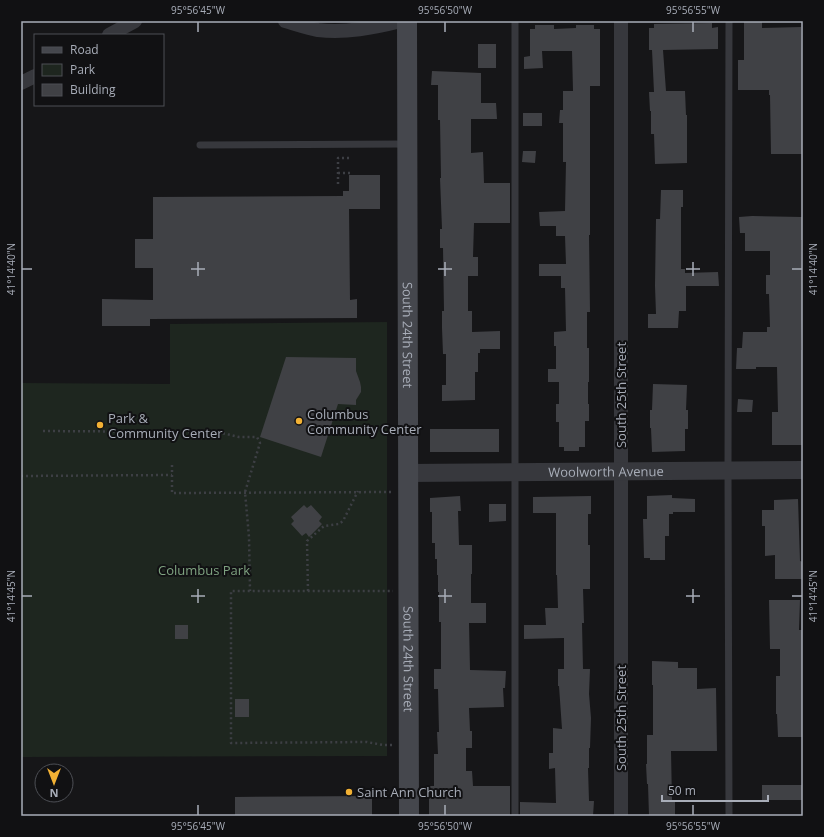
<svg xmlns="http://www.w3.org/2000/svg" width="824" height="837" viewBox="0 0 824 837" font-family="'Open Sans',sans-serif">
<rect width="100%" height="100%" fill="#161618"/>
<!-- green -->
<path fill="#1e261f" d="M387,322V756L21,757V383L170,384V324Z"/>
<!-- building -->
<path fill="#404145" d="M744,22H762V28L801,27L803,79V93H802L803,127L802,154H771L770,95H769V90H738V60H744Z
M712,23V28L718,27V49L663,50L666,91H685L686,115H687V163L655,164L654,134H651V111H650L649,92H654L652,50H649V28H654V24Z
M535,25H554V29L576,28V25H594V29H600V86H590V235H589L590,312H587V348H589V382H588V404H589V421H585V447H579V451H564V447H559V422H556V404H559V382H548V369H556V346H554V332L566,331L565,288H561V276H539V264H566L565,236H556V226H540L539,212L565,211L566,162H563V123H559L560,110H563V91H573L572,51H542L543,68L524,69V57L530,56V29H535Z
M478,44H496V68H478Z
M432,71L481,73V103H496L497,119H471V153L483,152L484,183H510V223H474L473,257H478V276H468V311H472V332L500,331V349H480V353H478V372H475V400L442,401V385H446V354H443L442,328V311H444L443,248H440V229H442L440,178H441L440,120H438V85H431Z
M523,113H542V126H523Z
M523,151H536L535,163L522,162Z
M349,175H380V209H349L350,300L357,299V318L150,319V326H102V299L153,300V268H135V239H153V197L343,196V191H349Z
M661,190H683V207H681V269H685V273L718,272L719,286H686V311H679L678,328H648V314H656L655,286L656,219H660Z
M752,216L802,217V240H801L802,274H803V321H802L801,350H803V445H772V412H778L777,367H756V369H736L737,348H742L743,332H767V327H770L769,294H766V275H770V251H745V233H740L739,217Z
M286,357L356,358V371L360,382L361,387V392L356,400V405L338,404L321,457L260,437Z
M653,384L687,385L686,410H688V429H685V451L652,452L651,428H650V410H652Z
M738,399L753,400L752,412H737Z
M430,429H499V452H430Z
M672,495V498L695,499V512H673V514H669V536H665V560H650V558H644L643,519H647V496Z
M460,496L461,511H458L459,545H472V574H471V603H486V623H469L470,670L506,671L505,688H503L504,707L469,708L470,731H472V748H466V771H472L473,786H510V816H429V786H434V754H438L437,732H439L438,689H434V669H441V622H439V592H438V575H437V559H435V543H432V512H430V498Z
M591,496V514H588V545H590V589H583L584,623H582L583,669H590L589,694L591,718L590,748H589V768H588L589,801H594L593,816H520V802L556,803L555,768L549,769V753H553V728L562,729L559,686H558V669H564V638L524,639V625H546L545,608H558L557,575H556V513H533V497Z
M798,499L800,561L803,562V579H775V555L765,556V526H762V510H774V500Z
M489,504H506V521L489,522Z
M304,505L307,508L311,505L322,517L319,521L322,524L309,537L306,533L302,536L291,524L294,521L291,517Z
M769,600H800L799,630H803V737H778L777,714H776V676H780V649H770Z
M175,625H188V639H175Z
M652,661L678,662V668H697V689L716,688L717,751H671L672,801H675V816H649L648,784H647L646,764H647V735H653V685H652Z
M235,699H249V717H235Z
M762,785H802V800H762Z
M372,796V816H235V797Z"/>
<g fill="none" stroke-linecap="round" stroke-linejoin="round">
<!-- path -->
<path stroke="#3d3f44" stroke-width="2.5" stroke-dasharray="2 3" stroke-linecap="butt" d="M338,173H352
M338,184V158H351
M43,431L201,432L222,433L239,437H257L260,443L245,492L249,537L250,591
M172,465V493L393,492
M21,476L172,475
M308,591L307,541L324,526L339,524L343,521L358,491
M392,745H383L367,742L231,743V591H393"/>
<!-- service -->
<path stroke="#37383d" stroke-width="7" d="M200,145L405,144
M515,816V21
M729,816L728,470L729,21"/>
<!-- minor -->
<path stroke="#37383d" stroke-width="14" d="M285,21C296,24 307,28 318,30C346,33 373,28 401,21
M621,21V816
M109,35L135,21
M21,83L35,76"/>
<!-- tertiary -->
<path stroke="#37383d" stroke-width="18" id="s1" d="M408,473L803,470"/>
<!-- secondary -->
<path stroke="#45474d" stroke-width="20" id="s2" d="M407,21L409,816"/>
</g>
<!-- ticks -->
<path fill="none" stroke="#a8adb8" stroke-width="1.5" d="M198,22V32M445,22V32M693,22V32M198,262V276M445,262V276M693,262V276M22,269H32M191,269H205M438,269H452M686,269H700M792,269H802M198,589V603M445,589V603M693,589V603M22,596H32M191,596H205M438,596H452M686,596H700M792,596H802M198,805V815M445,805V815M693,805V815"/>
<!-- markers -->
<g fill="#f2b134" stroke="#111113" stroke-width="1.5">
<circle cx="299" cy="421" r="4"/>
<circle cx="100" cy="425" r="4"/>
<circle cx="349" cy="792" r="4"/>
</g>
<g text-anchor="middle" stroke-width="4" stroke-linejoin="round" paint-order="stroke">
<!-- street labels -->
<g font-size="13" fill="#a8adb8" stroke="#111113">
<text dy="5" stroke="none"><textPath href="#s2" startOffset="314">South 24th Street</textPath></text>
<text transform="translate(621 395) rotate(-90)" y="5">South 25th Street</text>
<text dy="5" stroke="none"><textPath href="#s1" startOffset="198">Woolworth Avenue</textPath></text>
<text dy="5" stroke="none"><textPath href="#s2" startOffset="638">South 24th Street</textPath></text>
<text transform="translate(621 718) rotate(-90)" y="5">South 25th Street</text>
</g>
<!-- poi labels -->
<g font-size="13" fill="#a8adb8" stroke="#111113" text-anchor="start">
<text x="307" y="419">Columbus<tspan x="307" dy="15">Community Center</tspan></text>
<text x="108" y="423">Park &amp;<tspan x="108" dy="15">Community Center</tspan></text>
<text x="357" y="797">Saint Ann Church</text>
</g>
<!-- park labels -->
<g font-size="13" fill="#7fa381" stroke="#111113">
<text x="204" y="575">Columbus Park</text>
</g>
</g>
<!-- border -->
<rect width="824" height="837" fill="none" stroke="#111113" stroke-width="44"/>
<!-- legend -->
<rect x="34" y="34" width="130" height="72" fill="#111113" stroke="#4d4f55"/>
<rect x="42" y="47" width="20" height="6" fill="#45474d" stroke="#4d4f55"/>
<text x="70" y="54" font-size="12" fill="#a8adb8">Road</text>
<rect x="42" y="64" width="20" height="12" fill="#1e261f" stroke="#4d4f55"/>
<text x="70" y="74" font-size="12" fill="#a8adb8">Park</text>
<rect x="42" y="84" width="20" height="12" fill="#404145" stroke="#4d4f55"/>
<text x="70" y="94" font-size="12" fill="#a8adb8">Building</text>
<!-- north arrow -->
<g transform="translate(54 783) rotate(180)"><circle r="19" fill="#111113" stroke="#4d4f55"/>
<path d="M0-3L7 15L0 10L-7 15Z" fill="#f2b134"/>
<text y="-6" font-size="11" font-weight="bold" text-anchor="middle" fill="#a8adb8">N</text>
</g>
<!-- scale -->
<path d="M662 795v6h106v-6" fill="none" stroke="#a8adb8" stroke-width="2"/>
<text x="668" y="795" font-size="12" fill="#a8adb8" stroke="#111113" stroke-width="3" paint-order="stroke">50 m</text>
<rect x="22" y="22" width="780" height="793" fill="none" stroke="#a8adb8" stroke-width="1.5"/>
<g font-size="10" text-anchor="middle" fill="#a8adb8">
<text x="198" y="14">95°56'45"W</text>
<text x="445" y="14">95°56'50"W</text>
<text x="693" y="14">95°56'55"W</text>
<text transform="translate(813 269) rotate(-90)" y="4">41°14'40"N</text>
<text transform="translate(11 269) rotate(-90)" y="4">41°14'40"N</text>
<text transform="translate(813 596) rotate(-90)" y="4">41°14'45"N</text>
<text transform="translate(11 596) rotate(-90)" y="4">41°14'45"N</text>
<text x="198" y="830">95°56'45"W</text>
<text x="445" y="830">95°56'50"W</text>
<text x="693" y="830">95°56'55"W</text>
</g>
</svg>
